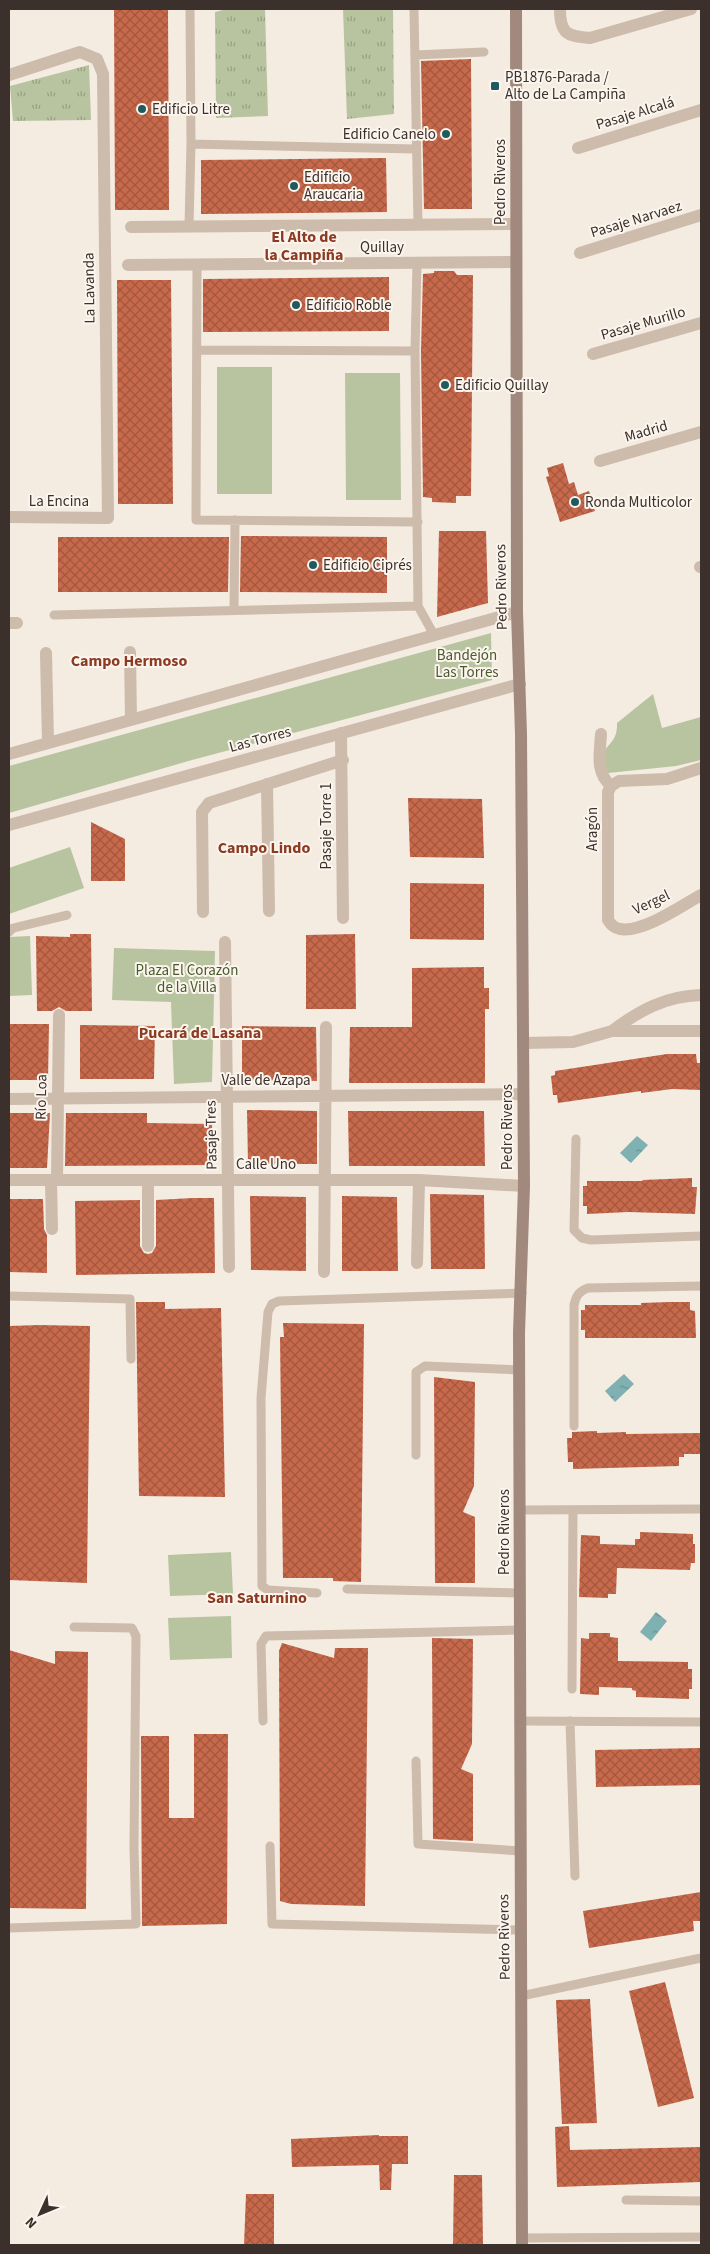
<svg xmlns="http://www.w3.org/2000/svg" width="710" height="2254" viewBox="0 0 710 2254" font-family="'Source Sans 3',sans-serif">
<defs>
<pattern id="grass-tufts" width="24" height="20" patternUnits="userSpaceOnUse" patternTransform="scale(1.25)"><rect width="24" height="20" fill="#b8c4a0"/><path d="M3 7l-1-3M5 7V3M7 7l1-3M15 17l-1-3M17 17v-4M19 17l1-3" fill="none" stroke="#97a083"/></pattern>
<pattern id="water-ripples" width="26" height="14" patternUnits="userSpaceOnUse" patternTransform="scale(1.25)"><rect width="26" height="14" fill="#7fb0b2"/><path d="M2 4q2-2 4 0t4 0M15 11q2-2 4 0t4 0" fill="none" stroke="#699091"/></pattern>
<pattern id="building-cross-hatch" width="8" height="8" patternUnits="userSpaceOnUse" patternTransform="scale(1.25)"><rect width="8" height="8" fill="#c8694b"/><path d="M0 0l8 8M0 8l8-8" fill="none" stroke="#a4573f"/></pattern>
</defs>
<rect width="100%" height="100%" fill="#f4ebe1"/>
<!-- grass -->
<path fill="url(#grass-tufts)" d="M227,9H265L268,116L216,118L215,12Z
M343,9H393L394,114L347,119Z
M89,65L91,120L13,121L10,86Z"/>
<!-- park -->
<path fill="#b8c4a0" d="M217,367H272V494H217Z
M345,373H400L401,500H346Z
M491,633L492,680L192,760L9,813V766Z
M653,694L662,728L701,717V760L676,766L608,773C606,768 604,761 604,756C604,744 618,744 617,723Z
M70,847L84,888L9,914V868Z
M30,936L32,995L9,996V937Z
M114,948L215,951L212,1082L174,1084L171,1002L112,1000Z
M231,1552L233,1594L170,1596L168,1555Z
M231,1616L232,1658L170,1660L168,1618Z"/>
<!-- water -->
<path fill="url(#water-ripples)" d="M637,1136L648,1145L631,1163L620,1153Z
M624,1374L634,1384L615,1402L605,1391Z
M656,1612L667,1621L651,1641L640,1632Z"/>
<!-- building -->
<path fill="url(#building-cross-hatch)" d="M114,9H168L169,210H115Z
M471,59L472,209H424L421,61Z
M386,158L387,212L201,214V160Z
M434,271H454L457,275H473L471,496H456V503L432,502V498L423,497L421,351L423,274L434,273Z
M389,277V331L203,332V279Z
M117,280H171L173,504H118Z
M563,463L569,484L574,482L578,495L589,491L595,511L560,522L546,477L549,476L547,468Z
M439,531H486L488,603L437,617Z
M241,536L387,537V593L240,592Z
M58,537H229L228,592H58Z
M408,798L482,799L484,858L410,857Z
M91,822L125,839V881H91Z
M410,883L484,884V940L410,939Z
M70,934H91L92,1011H66L59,1007L52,1011H37L36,936L70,937Z
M355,934L356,1009H306V935Z
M484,967V988H489V1009H485V1083H349L350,1027H412V968Z
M9,1024H49L48,1080H9Z
M80,1025L155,1026L154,1079H80Z
M242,1026L316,1027L317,1081L242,1080Z
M667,1054H696L697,1063H701V1090L672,1089L641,1093V1091L558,1103L557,1095H553L551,1076L555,1075V1071Z
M247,1110L317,1111V1164H248Z
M348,1111H484L485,1166H349Z
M9,1113H50L47,1168H9Z
M66,1113H147V1123L212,1124L213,1165L65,1166Z
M692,1178V1187H697L695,1214L628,1212L587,1214V1206H583V1186H587V1181H643L642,1180Z
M430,1194L484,1195L485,1269H431Z
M250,1196L306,1197V1271L251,1270Z
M342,1196L397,1197L398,1271H342Z
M193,1198H214L215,1273L76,1275L75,1201L140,1200V1246L144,1253L148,1254L152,1253L156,1246V1200Z
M9,1199H43L44,1229L47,1235V1273L9,1272Z
M136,1302H165V1309L221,1308L225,1497L139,1496Z
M670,1302H690V1310L695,1311L696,1338H585V1330H581V1310H585V1305H641V1303Z
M283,1323L364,1324L361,1582L333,1581V1578H283L280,1337H284Z
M39,1325L90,1326L87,1583L9,1580V1326Z
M434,1377L475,1382L474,1486L463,1512L475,1517V1583H435Z
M597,1431V1433L626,1432V1434L701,1433V1454H684V1457H679V1466L573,1469V1462H568L567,1438H572V1432Z
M640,1532L693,1534V1544H695V1563H691L690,1570L617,1568L616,1594H608V1598L579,1597L581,1535L600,1536V1544L635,1545V1539H640Z
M589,1633H610V1637L618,1638V1661L688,1662V1669H692V1689H689V1699L636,1697V1691L632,1690V1688L599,1687V1695L580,1694L581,1638L589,1639Z
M432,1638L473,1639L472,1744L461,1769L473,1774V1841L433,1839Z
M282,1643L334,1658L335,1648H368L365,1906L291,1904L280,1901L279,1651Z
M9,1650L55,1664V1651L88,1652L86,1909L9,1908Z
M194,1734H228L227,1924L142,1926L141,1736H169V1818H194Z
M701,1748V1785L596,1787L595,1750Z
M701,1892V1921H693L694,1931L589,1948L583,1911Z
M665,1982L694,2098L658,2107L629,1991Z
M590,1999L597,2123L562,2124L556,2000Z
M569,2126L570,2150L701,2147V2182L557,2187L555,2127Z
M379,2135V2136H408V2164H392L391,2190H380L379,2165L292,2167L291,2139Z
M454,2175H482L483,2245H453Z
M246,2194H274V2245H244Z"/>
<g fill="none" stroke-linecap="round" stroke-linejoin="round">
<!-- lane -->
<path stroke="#cdbbac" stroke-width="9" d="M190,9L191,144L415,149
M414,9L418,224
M415,55L484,52
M189,226L191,144
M417,263L415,351L418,606
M197,264L196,520L418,522
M197,350L415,351
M234,610L235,520
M54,615L418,606L434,635
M9,932L13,928L67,915
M576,1139L574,1230L582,1238L591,1240L701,1236
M9,1296L130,1299L131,1359
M574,1426V1305C576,1296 579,1291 588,1288L701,1286
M416,1455V1372L425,1366L519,1370
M520,1510L701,1509
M347,1589L520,1593
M317,1593L268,1590L262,1586L261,1398L268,1312L272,1304L279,1301L522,1293
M572,1689L573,1510
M263,1721L261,1644L266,1636L520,1630
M519,1721L701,1722
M570,1721L575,1876
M416,1761L418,1844L520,1851
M270,1846L272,1924L521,1930
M9,1928L136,1924L134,1847L136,1636L132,1628L74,1627
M521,1996L701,1958
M626,2200L701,2201
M522,2238L701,2237"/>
<!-- street -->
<path stroke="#cdbbac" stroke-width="12" d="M560,9C560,34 567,36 590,38L691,9
M9,75L80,52L97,59L103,74L108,518L9,517
M578,148L701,110
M131,227L516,224
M580,253L701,215
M128,265L516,262
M593,354L701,323
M600,461L701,432
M700,567H701
M9,623H17
M130,652L131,720
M46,653L48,743
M341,733L343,918
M601,734C600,753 595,772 611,786
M9,754L517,612
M267,784L269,911
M611,786L608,792V920C611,925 614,928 620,929C643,933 681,906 701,895
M611,786L619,781L667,779L701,768
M9,825L520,684
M203,912L202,812L209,803L343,760
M225,942L229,1267
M612,1031C640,1010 666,996 701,995
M523,1043L573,1042L612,1031H701
M9,1099L523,1094
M9,1180H419L524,1186
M51,1180L52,1229
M57,1180L59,1015
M148,1180V1246
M417,1263L419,1180
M324,1272L326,1027"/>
<!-- secondary -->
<path stroke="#a18a7d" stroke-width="12" d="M516,9L517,612L521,734L524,1186L519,1333L522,2245"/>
</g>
<!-- markers -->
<g fill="#1f5a5e" stroke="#fbf5ee" stroke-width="2">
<rect x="490" y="81" width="10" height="10" rx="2.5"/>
<circle cx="142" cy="109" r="5"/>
<circle cx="446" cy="134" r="5"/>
<circle cx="294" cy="186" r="5"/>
<circle cx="296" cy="305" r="5"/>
<circle cx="445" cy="385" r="5"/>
<circle cx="575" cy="502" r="5"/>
<circle cx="313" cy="565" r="5"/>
</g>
<g text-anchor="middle" stroke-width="4" stroke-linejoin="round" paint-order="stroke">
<!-- poi labels -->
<g font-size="15" fill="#3b302b" stroke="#fbf5ee" text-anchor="start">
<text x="505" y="82">PB1876-Parada /<tspan x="505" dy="17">Alto de La Campiña</tspan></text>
<text x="152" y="114">Edificio Litre</text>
<text x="436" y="139" text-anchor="end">Edificio Canelo</text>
<text x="304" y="182">Edificio<tspan x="304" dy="17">Araucaria</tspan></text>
<text x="306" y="310">Edificio Roble</text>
<text x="455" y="390">Edificio Quillay</text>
<text x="585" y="507">Ronda Multicolor</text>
<text x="323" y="570">Edificio Ciprés</text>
</g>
<!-- street labels -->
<g font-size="15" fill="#3b302b" stroke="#fbf5ee">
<text transform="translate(635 113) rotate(-17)" y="5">Pasaje Alcalá</text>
<text transform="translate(500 182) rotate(-90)" y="5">Pedro Riveros</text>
<text transform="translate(636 219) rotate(-17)" y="5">Pasaje Narvaez</text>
<text x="382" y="252">Quillay</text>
<text transform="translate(89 288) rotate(-91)" y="5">La Lavanda</text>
<text transform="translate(643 323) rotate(-16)" y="5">Pasaje Murillo</text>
<text transform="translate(646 431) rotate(-16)" y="5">Madrid</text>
<text x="59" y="506">La Encina</text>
<text transform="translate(501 587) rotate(-91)" y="5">Pedro Riveros</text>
<text transform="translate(260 739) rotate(-15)" y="5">Las Torres</text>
<text transform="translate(326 826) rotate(-90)" y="5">Pasaje Torre 1</text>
<text transform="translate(592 829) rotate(-90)" y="5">Aragón</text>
<text transform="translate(651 902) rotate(-25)" y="5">Vergel</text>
<text x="266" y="1085">Valle de Azapa</text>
<text transform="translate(41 1097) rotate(-89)" y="5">Río Loa</text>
<text transform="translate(507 1127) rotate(-90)" y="5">Pedro Riveros</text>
<text transform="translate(211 1135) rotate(-91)" y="5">Pasaje Tres</text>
<text x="266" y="1169">Calle Uno</text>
<text transform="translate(504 1532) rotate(-90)" y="5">Pedro Riveros</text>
<text transform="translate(504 1937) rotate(-91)" y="5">Pedro Riveros</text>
</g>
<!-- park labels -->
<g font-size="15" fill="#4a5a2e" stroke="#fbf5ee">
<text x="467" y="660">Bandejón<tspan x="467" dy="17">Las Torres</tspan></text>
<text x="187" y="975">Plaza El Corazón<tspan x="187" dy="17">de la Villa</tspan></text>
</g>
<!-- neighbourhood labels -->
<g font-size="16" font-weight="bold" fill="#8c3b22" stroke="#fbf5ee">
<text x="304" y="242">El Alto de<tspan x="304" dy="18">la Campiña</tspan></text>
<text x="129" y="666">Campo Hermoso</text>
<text x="264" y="853">Campo Lindo</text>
<text x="200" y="1038">Pucará de Lasana</text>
<text x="257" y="1603">San Saturnino</text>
</g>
</g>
<!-- border -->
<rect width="710" height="2254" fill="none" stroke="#3b302b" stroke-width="20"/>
<!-- north arrow -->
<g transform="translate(40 2214) rotate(226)" stroke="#fbf5ee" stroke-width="4" paint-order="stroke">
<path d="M0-4L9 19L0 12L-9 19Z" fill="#3b302b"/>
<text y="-8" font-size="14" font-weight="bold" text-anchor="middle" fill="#3b302b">N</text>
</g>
</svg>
